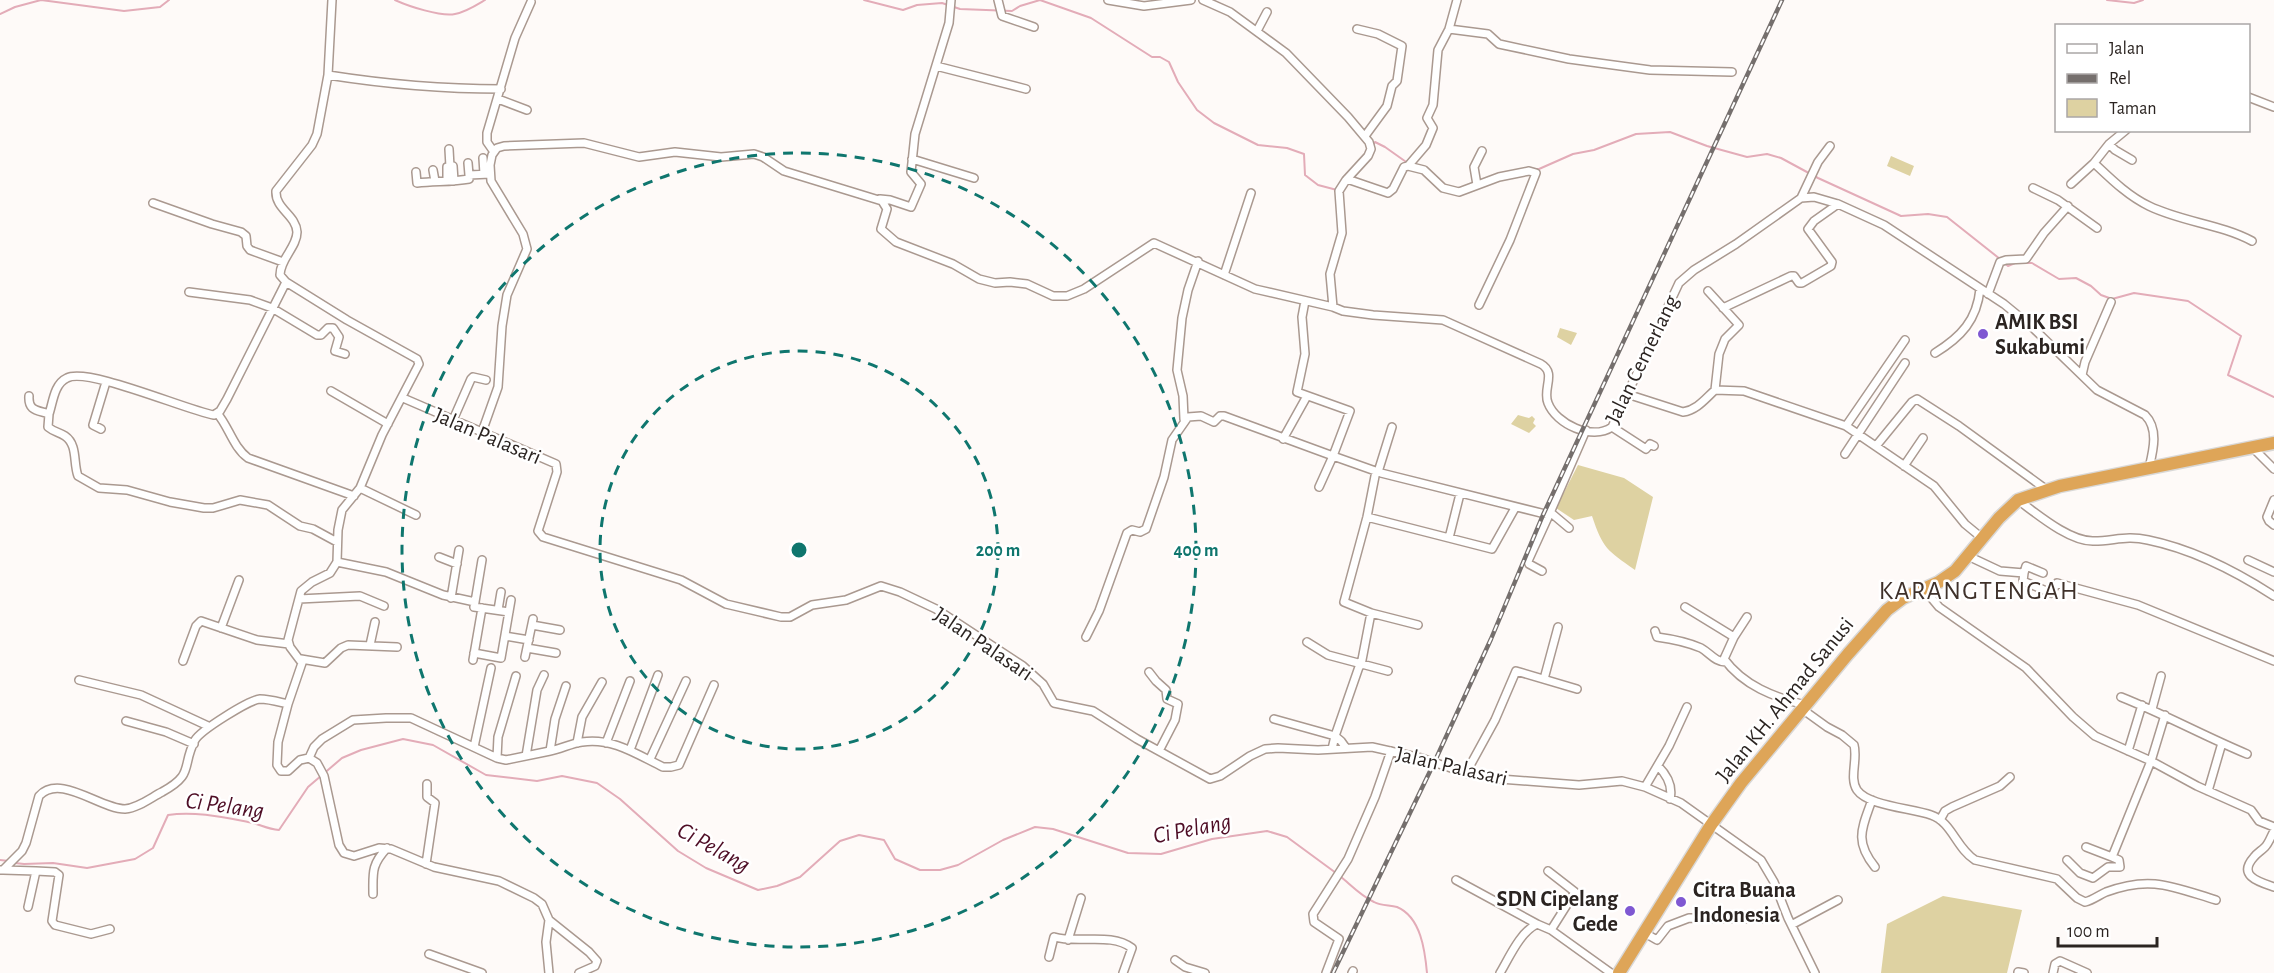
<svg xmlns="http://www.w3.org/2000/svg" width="2274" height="973" viewBox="0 0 2274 973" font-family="'Alegreya Sans',sans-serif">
<rect width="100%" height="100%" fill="#fefaf8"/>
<!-- green -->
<path fill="#ded2a2" d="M1891,156L1914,166L1910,176L1887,166Z
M1560,328L1577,333L1571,345L1557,337Z
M1518,415L1529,418L1532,416L1535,419L1533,423L1536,426L1529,433L1511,424Z
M1578,465L1624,478L1653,497L1635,570C1607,550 1603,549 1592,516L1574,520L1556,508Z
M1943,896L2022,910L2007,973H1881L1887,924Z"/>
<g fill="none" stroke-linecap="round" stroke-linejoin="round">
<!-- stream -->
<path stroke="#e3acb8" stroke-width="2" d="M395,0C408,6 441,17 455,14C466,12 475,6 485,0
M864,0L903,10L917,5L942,3L960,9L1012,11L1020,6L1040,0L1091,18L1152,57H1160L1169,62L1178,82L1197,110L1214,123L1258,145L1287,148L1304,154L1305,175L1318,185L1337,190
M2107,0L2134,3L2143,0
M0,14L15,7L41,0L124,11L160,7L169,0
M1372,147L1375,142L1385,147L1409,164
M1532,169H1539L1573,154L1594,150L1636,134L1670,132L1707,146L1747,157L1767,154L1781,158L1818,178L1901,216L1928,214L1947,217L2000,259
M2004,263L2008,266L2015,263
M2020,263H2032L2059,279L2076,278L2091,286L2101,295L2112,299L2134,293L2188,301L2241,336L2228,375L2274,397
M0,860L9,861
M15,863L24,864L53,863L87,868L135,859L153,848L168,815C194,811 222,817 248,822C260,824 266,829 279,830L308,787L342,758L361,750L403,739L433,745L486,775L537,781L562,776L597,783L620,799L678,851L706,868L758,890L777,886L800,877L840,841L859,835L884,840L895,859L920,870H940L958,865L1003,840L1035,827L1053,829L1128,853L1161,854L1212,839L1267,831L1287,837L1336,873
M1340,876C1351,885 1361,896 1374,902C1381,906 1389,905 1397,907C1421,917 1425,951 1427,973"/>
<!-- street casing -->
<g stroke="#aa9990" stroke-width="10">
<path id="street" d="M998,0L1002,16L1034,27
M1108,0L1144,6L1191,0
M1203,0L1230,12L1286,53L1348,117L1369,142L1371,149L1368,156L1346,180L1339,191L1342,233L1330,274L1333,307L1343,311L1373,315L1443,320L1541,364C1557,373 1542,389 1548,403C1556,424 1592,441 1612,427L1679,283L1694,270L1736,244L1801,198L1814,197L1838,204L1884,225L2004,304L2032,327L2097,390L2145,415C2159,429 2153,451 2149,468
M1357,29L1378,34L1402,46L1397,81L1392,86L1387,106L1365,136
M1449,29L1488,34L1499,44L1569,59L1650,70L1732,72
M1257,31L1267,12
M936,66L1026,89
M328,75C385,84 443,89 501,89
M2248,97L2274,107
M498,99L527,110
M2126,130L2109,144L2094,163C2111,179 2128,196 2149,206C2182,222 2220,224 2252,241
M2109,144L2115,150L2132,160
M449,149L450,167
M494,152L487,142V133L515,38L531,2
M483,158L484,174
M912,159L974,178
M468,163L469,175
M1408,166L1424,170L1443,188L1459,192L1499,177L1529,171L1536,173L1510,240L1479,305
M433,170L435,181
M416,172L417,183C435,181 452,182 469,179V175L490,174
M1347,179L1388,193L1393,189L1404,167L1408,166L1426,145L1433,128L1427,118L1433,105L1438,50L1449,29L1457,0
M447,180V167L453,166L454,181
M2071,184L2094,163
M1477,185L1474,167L1482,151
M2033,188L2058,200L2097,228
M1801,198L1818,162L1830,146
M880,199L890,200L911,207L921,184L911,172L915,134L949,23L951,0
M153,203L212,224L241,232L246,236L247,246L250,250L283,262
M1224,275L1251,193
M1708,291L1739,325L1725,339L1719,354L1715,390
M189,292L250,300L272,308L317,335H321L328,328H333L339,337L335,351L345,354
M1988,294L2000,262L2006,260L2026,259L2044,233L2068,206
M1305,301L1302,317L1305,354L1297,392L1350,411L1333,456L1381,473L1549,515L1586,430
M1723,308L1791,276H1794L1799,283H1802L1831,266L1832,262L1808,229L1814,221L1838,204
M1935,353C1961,337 1977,320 1980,289
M2082,375L2085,362L2111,302
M331,391L388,424
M1627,394L1683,412C1697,410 1705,399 1715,390L1744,391L1846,426L1934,486L1965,524L1982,538
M29,396C28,411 37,410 49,414C53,402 54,384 67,378C88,367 186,410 214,415L220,411L227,399L286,282
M403,398L556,464L557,472L538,531L543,537L681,580L726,604L781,617H790L812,605L846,600L881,586L900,592L936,609L1023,666L1043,684L1054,703L1093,711L1137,739L1210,779L1220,776L1250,756L1265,749L1278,748L1318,750L1372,747L1421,758L1466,773L1500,779L1579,785L1622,781L1645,787L1681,803L1761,860L1774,882L1788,918L1815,973
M217,413C229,427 233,447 248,458L354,496
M49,414L48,427C54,432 59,432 65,436C78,445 73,463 78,476L99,488L127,490L170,502L204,508H213L240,500L268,505L300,526L313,529L337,542
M1184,419L1183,396L1177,370L1182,318L1188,290L1198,261
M453,420L471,379L473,377L486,380
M1846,426L1905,340
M1612,427L1646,449L1650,444L1654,446
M101,429L93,425L106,382
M482,432L498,387L502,326L507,295L527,249L523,234L491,181L490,165L492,155L497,148L504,146L584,143L639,157L675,152L721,157L754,154L763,157L784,171L882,201L887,209L881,229L896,242L953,264L979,279L995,283L1010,282L1027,284L1053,296H1067L1084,289L1154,243L1255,289L1333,307
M1283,439L1307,396
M1876,446L1912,402L1917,399L1959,426L2047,490
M2253,448L2274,469
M1845,454L1905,363
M1904,466L1923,438
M1376,471L1367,517L1344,602L1371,613L1418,625
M1378,472L1392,427
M360,488L416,515
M2018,500C2037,514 2070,542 2094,541C2114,541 2126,535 2148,540C2192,549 2237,572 2274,596
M2274,500L2267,517L2269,521L2274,525
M1550,512L1569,528
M1367,517L1492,549L1515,508
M1449,538L1460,494
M1968,556L2000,571L2024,573L2026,566L2043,573
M439,557L457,564
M2248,560L2274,572
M337,562L386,572L443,595L475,602L474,607L509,612
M1542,571L1529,564L1528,561L1549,515
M2024,573L2023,581L2051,593L2057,583L2138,605L2274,661
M1924,589L1939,607L2026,668L2073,717L2095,736L2151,761L2197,786L2251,810L2259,821L2274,827
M451,598L459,550
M299,599L360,596L384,606
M475,602L482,560
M1685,607L1734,637L1724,659C1744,686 1774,697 1805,705
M498,610L501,592
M532,625L560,630
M221,628L239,580
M1655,631L1657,637C1672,639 1687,642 1701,648C1710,653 1715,662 1726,662
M505,636L529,640
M1086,637L1099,611L1127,533L1132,530L1140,532L1146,529L1164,477L1172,440L1188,417L1201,416L1214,422L1220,416H1224L1333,456L1319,487
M1734,637L1747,617
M1307,642L1328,655L1388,671
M370,645L375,622
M527,648L556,653
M474,653L501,658L511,600
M525,657L533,619
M301,659L325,663L341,648L348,645L397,647
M473,660L482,608
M183,661L196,626L201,621L257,640L289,644
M1361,665L1371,613
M1149,672L1156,681L1166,690L1167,699L1178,704L1175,720L1159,751
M1544,679L1558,627
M79,680L141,695L208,726
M2121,697C2164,714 2204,736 2247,754
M288,704L302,663L290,647L288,640L301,591L312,582L330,573L337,562L338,530L342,510L360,488L382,435L419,364L417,359L347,320L286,282L280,275C280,259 297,247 297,232C296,215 275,209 276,191L312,145L317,134L328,75L332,0
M1802,709L1827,727L1842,735L1854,745C1858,759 1849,778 1857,790C1868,806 1912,808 1931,815C1952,822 1956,848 1975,860L2057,879L2077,898L2085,902C2093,900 2099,895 2106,892C2151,875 2173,887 2216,900
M2152,709L2161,676
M1274,719L1335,736L1332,749
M126,721L166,732L194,744
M577,743L582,717L602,682
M606,743L630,681
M474,747L491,668
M1346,748L1341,741L1335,736L1360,664
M630,750L658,675
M550,751C561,749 572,743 582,742C612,737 638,755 663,767H671L679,765L714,685
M2128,751L2142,705
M526,756L537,690L544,675
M309,758L314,747L322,739L353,720L386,718H411L497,758L506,760L550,751L555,719L566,686
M497,758L498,737L516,676
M650,759L686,681
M1658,766C1667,775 1673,786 1670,799
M1466,773L1495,720L1516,671L1577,689
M1645,787L1669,746L1687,707
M2208,791L2222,743
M1872,800C1862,828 1854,841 1875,867
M1940,820L1945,811L1952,807L2000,786L2010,777
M2274,831C2271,836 2269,843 2265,847C2261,851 2257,853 2254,857C2237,876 2259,882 2274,887
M2086,847L2112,857L2151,761L2165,715
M2067,860L2080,873L2093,878L2108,867H2120L2119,860L2112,857
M426,864L435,803L427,797V784
M0,870H3L22,851L26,843L39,796C60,773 100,809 125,809C138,808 152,797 162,792C195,774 181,767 195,740C201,730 249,700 260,699C269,699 279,702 288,704L278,742L277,765L281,771H288L300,760L309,758L317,763L324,776L339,845L344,853L354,856L379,848L391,849L434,867L499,881L534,898L542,904L549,920L546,942L549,973
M3,870L36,871L28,907
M36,871L55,872L59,875L52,921L55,925L91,934L110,929
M1548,871L1575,892L1551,930
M1456,880L1537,924
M373,894C373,873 371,865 387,848
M549,920L589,952L597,961L595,966L579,973
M1793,924L1838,900
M1643,932L1657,940L1668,926L1689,918L1767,919
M1068,940L1081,898
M429,954L482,973
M1049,957L1054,937C1078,944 1111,932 1132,948L1123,973
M1175,960L1185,967L1205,973
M2018,972L2024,973
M1326,973L1339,939L1314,922L1313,914L1348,859L1375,797L1391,751
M1352,973L1353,971
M1500,973C1509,958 1520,932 1537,924L1551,930L1611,973
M2053,973L2055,964L2060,961L2087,973"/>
</g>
<!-- highway casing -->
<g stroke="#d9d8d7" stroke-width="15">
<path id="highway" d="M1619,973L1711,825L1741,783L1848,654L1887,610L1903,598L1939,582L1955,571L1999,518L2018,500L2060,486L2274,443"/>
</g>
<!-- street -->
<use href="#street" stroke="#fff" stroke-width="7"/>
<!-- highway -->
<use href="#highway" stroke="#dea558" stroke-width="12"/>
<!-- rail casing -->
<g stroke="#756f6d" stroke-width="4.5">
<path id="rail" d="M1333,973L1434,763L1491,639L1543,515L1782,0"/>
</g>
<!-- rail -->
<use href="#rail" stroke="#fff" stroke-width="2" stroke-dasharray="7" stroke-linecap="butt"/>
</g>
<!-- distance rings -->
<g fill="none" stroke="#0f766e" stroke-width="3" stroke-dasharray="10 8">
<circle cx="799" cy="550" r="199"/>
<circle cx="799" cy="550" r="397"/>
</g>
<!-- markers -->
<g fill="#7f58d2" stroke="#fff" stroke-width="2">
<circle cx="1983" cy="334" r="6"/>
<circle cx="1681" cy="902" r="6"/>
<circle cx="1630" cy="911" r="6"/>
</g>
<g text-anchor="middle" stroke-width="5" stroke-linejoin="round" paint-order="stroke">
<!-- poi labels -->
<g font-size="22" font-weight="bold" fill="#2b2421" stroke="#fff" text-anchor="start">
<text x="1995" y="329">AMIK BSI<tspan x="1995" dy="25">Sukabumi</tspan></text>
<text x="1693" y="897">Citra Buana<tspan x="1693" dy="25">Indonesia</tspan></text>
<text x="1618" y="906" text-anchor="end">SDN Cipelang<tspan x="1618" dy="25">Gede</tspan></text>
</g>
<!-- street labels -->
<g font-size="22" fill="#2b2421" stroke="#fff">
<text transform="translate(1641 359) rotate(-64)" y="8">Jalan Cemerlang</text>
<text transform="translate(488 435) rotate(23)" y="8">Jalan Palasari</text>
<text transform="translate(984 643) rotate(34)" y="8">Jalan Palasari</text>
<text transform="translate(1784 699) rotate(-51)" y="8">Jalan KH. Ahmad Sanusi</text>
<text transform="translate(1452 765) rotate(13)" y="8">Jalan Palasari</text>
</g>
<!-- water labels -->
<g font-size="24" font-style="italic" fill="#4e0d25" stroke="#fff">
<text transform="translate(225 805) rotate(8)" y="8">Ci Pelang</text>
<text transform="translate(1192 828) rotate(-11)" y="8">Ci Pelang</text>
<text transform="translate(714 847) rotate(29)" y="8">Ci Pelang</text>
</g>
<!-- quarter labels -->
<g font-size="26" letter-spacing="1.5" fill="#3f312a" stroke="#fff">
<text x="1979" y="599">KARANGTENGAH</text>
</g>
</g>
<circle cx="799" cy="550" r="9" fill="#0f766e" stroke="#fff" stroke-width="3"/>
<g font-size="18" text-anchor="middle" font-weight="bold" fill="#0f766e" stroke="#fff" stroke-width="5" stroke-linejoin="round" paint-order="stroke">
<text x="998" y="556">200 m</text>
<text x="1196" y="556">400 m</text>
</g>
<!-- legend -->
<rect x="2055" y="24" width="195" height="108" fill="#ffffff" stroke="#aaa7a6" stroke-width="1.5"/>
<rect x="2067" y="44" width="30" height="9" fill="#ffffff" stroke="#aaa7a6" stroke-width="1.5"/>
<text x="2109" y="54" font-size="18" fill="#2b2421">Jalan</text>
<rect x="2067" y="74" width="30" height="9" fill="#756f6d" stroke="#aaa7a6" stroke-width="1.5"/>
<text x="2109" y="84" font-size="18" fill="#2b2421">Rel</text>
<rect x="2067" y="99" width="30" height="18" fill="#ded2a2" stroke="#aaa7a6" stroke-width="1.5"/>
<text x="2109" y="114" font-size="18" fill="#2b2421">Taman</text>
<!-- scale -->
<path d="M2058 937v9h99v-9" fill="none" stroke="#2b2421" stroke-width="3"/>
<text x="2067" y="937" font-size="18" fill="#2b2421" stroke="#ffffff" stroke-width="4.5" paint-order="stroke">100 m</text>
</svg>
